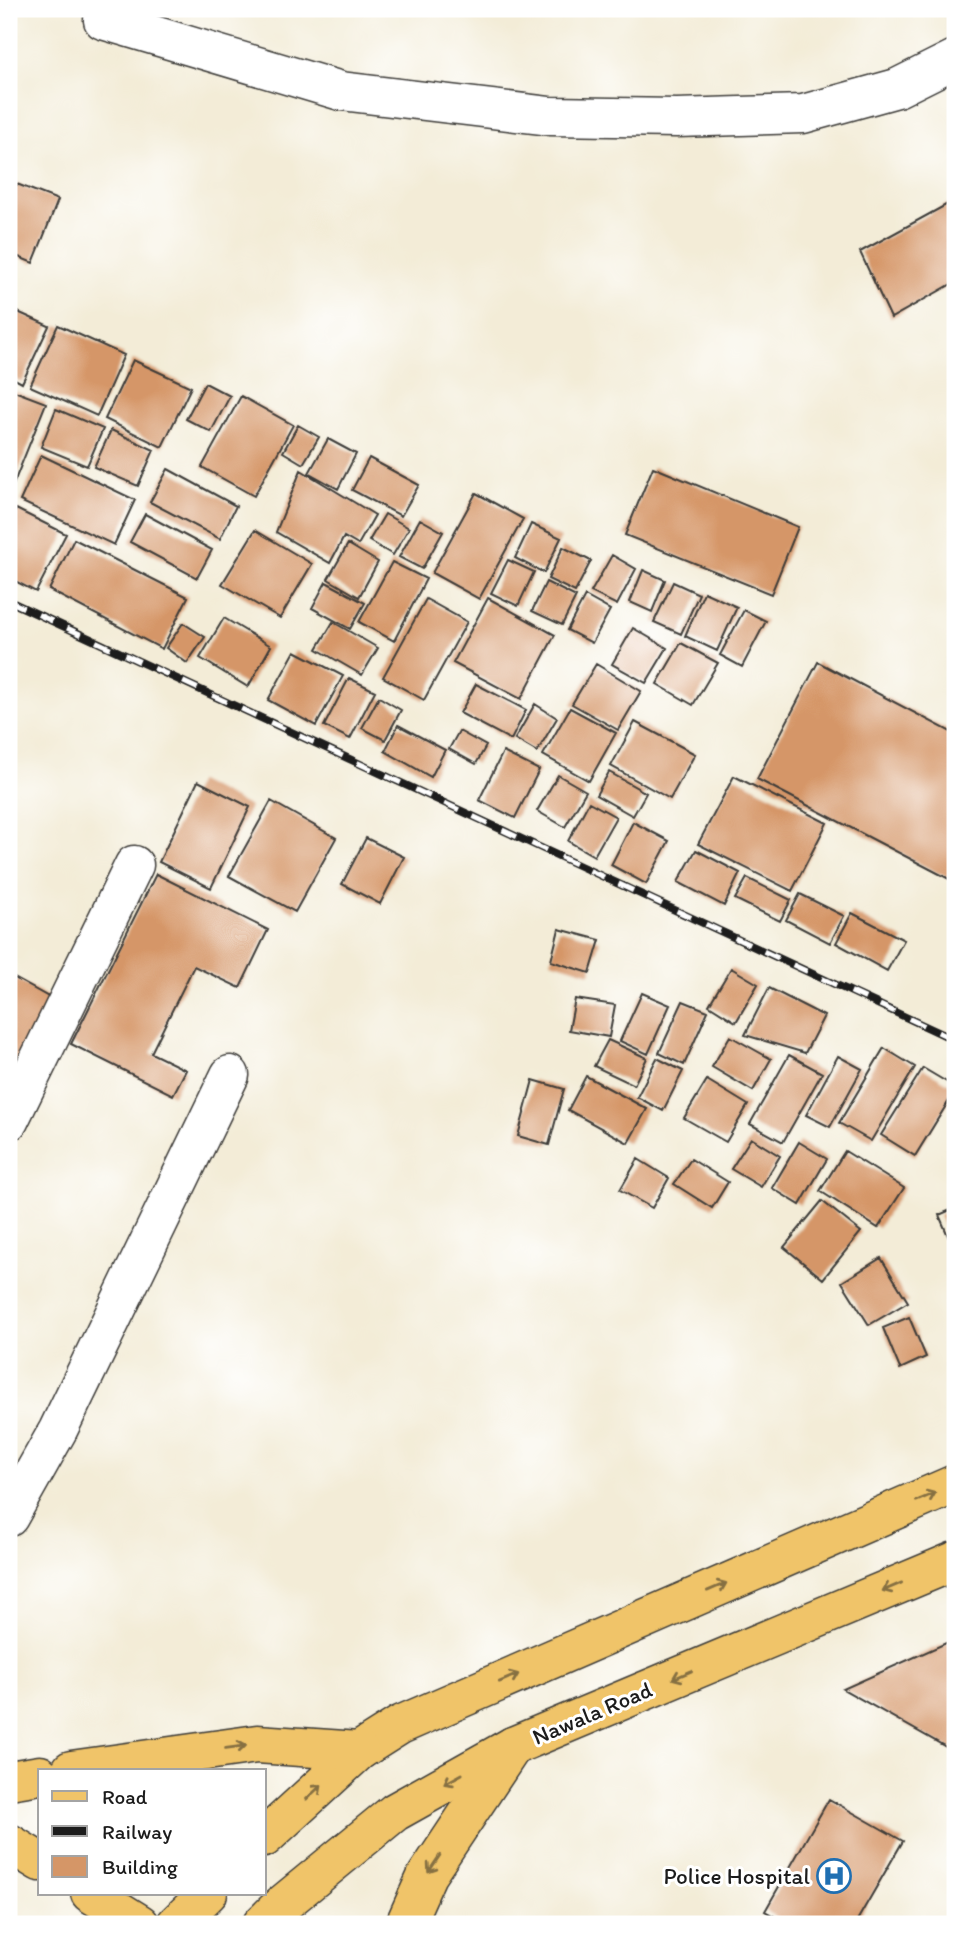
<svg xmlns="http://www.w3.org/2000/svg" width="964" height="1933" viewBox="0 0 964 1933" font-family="Itim,sans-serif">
<rect width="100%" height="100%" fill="#fff"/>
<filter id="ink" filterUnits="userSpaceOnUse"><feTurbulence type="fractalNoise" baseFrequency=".0143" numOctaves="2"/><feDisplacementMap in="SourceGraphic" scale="14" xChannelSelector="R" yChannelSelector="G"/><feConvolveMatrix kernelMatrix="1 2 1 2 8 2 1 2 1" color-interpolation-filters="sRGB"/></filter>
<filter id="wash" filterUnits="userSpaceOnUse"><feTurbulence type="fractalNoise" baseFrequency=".00686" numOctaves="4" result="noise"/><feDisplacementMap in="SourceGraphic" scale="28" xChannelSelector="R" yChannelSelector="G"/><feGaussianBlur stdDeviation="1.57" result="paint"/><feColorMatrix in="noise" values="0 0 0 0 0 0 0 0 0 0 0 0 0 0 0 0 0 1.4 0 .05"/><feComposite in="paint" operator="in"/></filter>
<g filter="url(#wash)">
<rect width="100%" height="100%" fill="#f3ecd7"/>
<g id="blocks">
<!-- building -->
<path fill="#d59667" d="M9,181L58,200L33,263L9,253Z
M955,200V282L891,318L860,252Z
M9,308L49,326L22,383L9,376Z
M58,325L124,355L97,416L30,386Z
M133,360L191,387L162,447L105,419Z
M205,383L230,396L211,432L186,419Z
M9,389L46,403L11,490L9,489Z
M241,396L293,425L254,496L202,467Z
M56,409L103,429L87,466L41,447Z
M298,425L319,437L303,464L283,452Z
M111,430L154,450L138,486L94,467Z
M328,439L356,454L338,489L309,473Z
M41,455L135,500L114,545L20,501Z
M369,458L419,485L401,516L352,490Z
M653,467L798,527L771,594L625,535Z
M168,469L236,506L220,539L150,502Z
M301,470L375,515L358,545L344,537L330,563L276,532Z
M476,493L523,519L479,599L432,573Z
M16,509L66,534L36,592L9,578V523Z
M145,514L212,550L197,578L130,542Z
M385,514L409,528L393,555L369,541Z
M420,519L443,532L422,569L399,557Z
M531,524L561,538L544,573L515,558Z
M255,530L312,564L280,618L222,584Z
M74,539L188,597L162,649L49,590Z
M348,544L378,562L359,597L328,579Z
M563,547L591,561L575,592L548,579Z
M612,555L636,569L617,605L591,592Z
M508,560L534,572L518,606L491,593Z
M392,562L426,579L394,641L359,622Z
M643,570L665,580L652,612L630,602Z
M326,582L365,603L350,629L312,608Z
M546,582L576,597L562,625L532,611Z
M673,582L699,594L681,634L654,622Z
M704,592L737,607L717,651L685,636Z
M585,596L610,610L592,643L567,630Z
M488,598L555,635L521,699L453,663Z
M426,599L467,622L424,700L383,677Z
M744,610L766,621L742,667L720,655Z
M224,618L271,646L248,687L200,658Z
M333,622L378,648L362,675L317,649Z
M183,623L205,637L187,663L166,648Z
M633,628L667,648L646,683L612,664Z
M681,643L718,663L693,705L657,684Z
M295,651L343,676L316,726L268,700Z
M818,662L955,734V882L757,779Z
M596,664L641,691L618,730L572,704Z
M349,678L375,691L350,739L324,726Z
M476,684L526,710L511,740L460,713Z
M379,697L401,710L385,740L362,728Z
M535,704L557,718L537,752L515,739Z
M570,708L616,733L589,781L543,755Z
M635,722L695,754L670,799L611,766Z
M398,725L445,750L431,777L385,751Z
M459,731L486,746L476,764L449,749Z
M503,752L539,770L515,818L479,800Z
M609,772L646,793L633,816L596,795Z
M558,775L586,791L565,827L537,811Z
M734,776L827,823L792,891L698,844Z
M198,781L250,807L211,888L159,862Z
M271,801L336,838L295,912L229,876Z
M589,802L616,817L594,856L568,841Z
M633,822L669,841L646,884L611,865Z
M366,838L404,857L380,904L342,884Z
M696,850L740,873L724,906L678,882Z
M156,874L268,930L240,988L194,966L151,1053L186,1070L173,1095L71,1044Z
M747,878L791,900L780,921L735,899Z
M800,894L844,916L830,943L786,920Z
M852,913L904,940L887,971L836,943Z
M559,929L600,940L590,973L551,961Z
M731,968L758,984L736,1022L709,1005Z
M9,975L59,1003L9,1092Z
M769,988L824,1016L805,1053L745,1035Z
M642,993L670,1005L648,1054L620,1041Z
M575,999L615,1005L609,1037L569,1030Z
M683,1001L708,1011L684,1065L659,1053Z
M730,1036L771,1059L753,1091L712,1067Z
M608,1040L647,1058L634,1085L594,1066Z
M884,1048L915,1067L871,1141L839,1123Z
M789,1055L822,1073L783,1142L750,1124Z
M838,1056L862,1069L830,1127L806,1115Z
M657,1058L683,1071L663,1111L637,1097Z
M923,1068L955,1087V1091L915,1156L881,1135Z
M586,1076L647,1109L628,1143L568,1110Z
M533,1080L564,1089L549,1145L518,1136Z
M707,1080L748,1105L726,1142L684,1118Z
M751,1138L780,1156L761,1187L731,1169Z
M799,1142L827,1159L800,1205L772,1188Z
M845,1151L904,1188L878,1228L820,1191Z
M638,1159L669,1178L652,1208L620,1190Z
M691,1159L728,1182L712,1208L674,1184Z
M822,1201L861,1232L823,1279L784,1247Z
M955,1208V1252L939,1215Z
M881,1258L908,1302L869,1325L842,1282Z
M909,1317L926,1357L900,1369L883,1328Z
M955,1639V1752L843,1689Z
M829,1799L903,1841L855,1924H788L765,1911Z"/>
</g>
</g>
<g filter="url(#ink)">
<use href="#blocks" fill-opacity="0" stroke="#3c3b38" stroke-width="2"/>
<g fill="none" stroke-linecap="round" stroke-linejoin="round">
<!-- street casing -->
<g stroke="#3c3b38" stroke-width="41">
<path id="street" d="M103,20L341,91L550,116L677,118L803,114L897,88L955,59
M9,1121L134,865
M9,1517L58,1430L230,1075"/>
</g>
<!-- primary casing -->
<g stroke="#3c3b38" stroke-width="41">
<path id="primary" d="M264,1838L359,1751L400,1725L955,1484
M176,1924L208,1893
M262,1924L278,1908L395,1812L513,1746L955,1561"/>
</g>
<!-- highway casing -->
<g stroke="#3c3b38" stroke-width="41">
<path id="highway" d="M71,1770L257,1744L359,1751
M9,1780L40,1775
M9,1843L40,1862
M90,1893L140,1924
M405,1924L427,1875L513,1746"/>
</g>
<!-- street -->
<use href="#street" stroke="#fff" stroke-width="38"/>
<!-- primary -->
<use href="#primary" stroke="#f0c469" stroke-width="38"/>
<!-- highway -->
<use href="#highway" stroke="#f0c469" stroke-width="38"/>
<!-- rail casing -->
<g stroke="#1c1c1c" stroke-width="8">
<path id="rail" d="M9,601L955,1040"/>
</g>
<!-- rail -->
<use href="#rail" stroke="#fff" stroke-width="5" stroke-dasharray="16" stroke-linecap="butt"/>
</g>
<!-- one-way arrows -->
<defs><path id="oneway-shaft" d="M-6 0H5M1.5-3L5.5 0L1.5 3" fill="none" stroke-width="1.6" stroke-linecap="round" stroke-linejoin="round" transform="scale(1.75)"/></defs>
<g stroke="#867042">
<use href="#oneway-shaft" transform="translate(926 1497) rotate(-23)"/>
<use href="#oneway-shaft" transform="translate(717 1587) rotate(-23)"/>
<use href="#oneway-shaft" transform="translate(892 1587) rotate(157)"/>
<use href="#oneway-shaft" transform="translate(682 1675) rotate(157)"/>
<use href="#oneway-shaft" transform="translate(509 1678) rotate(-23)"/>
<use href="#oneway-shaft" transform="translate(236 1747) rotate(-8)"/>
<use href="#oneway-shaft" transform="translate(453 1779) rotate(151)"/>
<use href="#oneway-shaft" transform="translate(314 1792) rotate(-43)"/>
<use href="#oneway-shaft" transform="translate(434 1864) rotate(124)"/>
</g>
</g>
<!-- icons -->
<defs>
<g id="hospital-ring" transform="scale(1.75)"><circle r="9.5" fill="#fff" stroke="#1f6fb2" stroke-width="1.5"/><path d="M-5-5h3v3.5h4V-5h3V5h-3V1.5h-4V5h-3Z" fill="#1f6fb2"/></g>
</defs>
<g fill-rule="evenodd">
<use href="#hospital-ring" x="834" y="1876"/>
</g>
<g text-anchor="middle" stroke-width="6" stroke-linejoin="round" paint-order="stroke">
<!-- street labels -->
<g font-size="23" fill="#1c1c1c" stroke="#fff">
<text transform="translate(592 1713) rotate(-23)" y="8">Nawala Road</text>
</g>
<!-- poi labels -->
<g font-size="23" fill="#1c1c1c" stroke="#fff" text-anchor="end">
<text x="810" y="1884">Police Hospital</text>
</g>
</g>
<!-- margin -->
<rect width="964" height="1933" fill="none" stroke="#fff" stroke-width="35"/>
<!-- legend -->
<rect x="38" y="1769" width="228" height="126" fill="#ffffff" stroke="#a4a4a4" stroke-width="2"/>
<rect x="52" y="1791" width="35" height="10" fill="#f0c469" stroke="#a4a4a4" stroke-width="2"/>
<text x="102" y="1804" font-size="21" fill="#1c1c1c">Road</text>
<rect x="52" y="1826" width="35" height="10" fill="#1c1c1c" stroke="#a4a4a4" stroke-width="2"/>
<text x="102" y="1839" font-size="21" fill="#1c1c1c">Railway</text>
<rect x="52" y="1856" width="35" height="21" fill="#d59667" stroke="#a4a4a4" stroke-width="2"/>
<text x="102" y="1874" font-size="21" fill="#1c1c1c">Building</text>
</svg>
